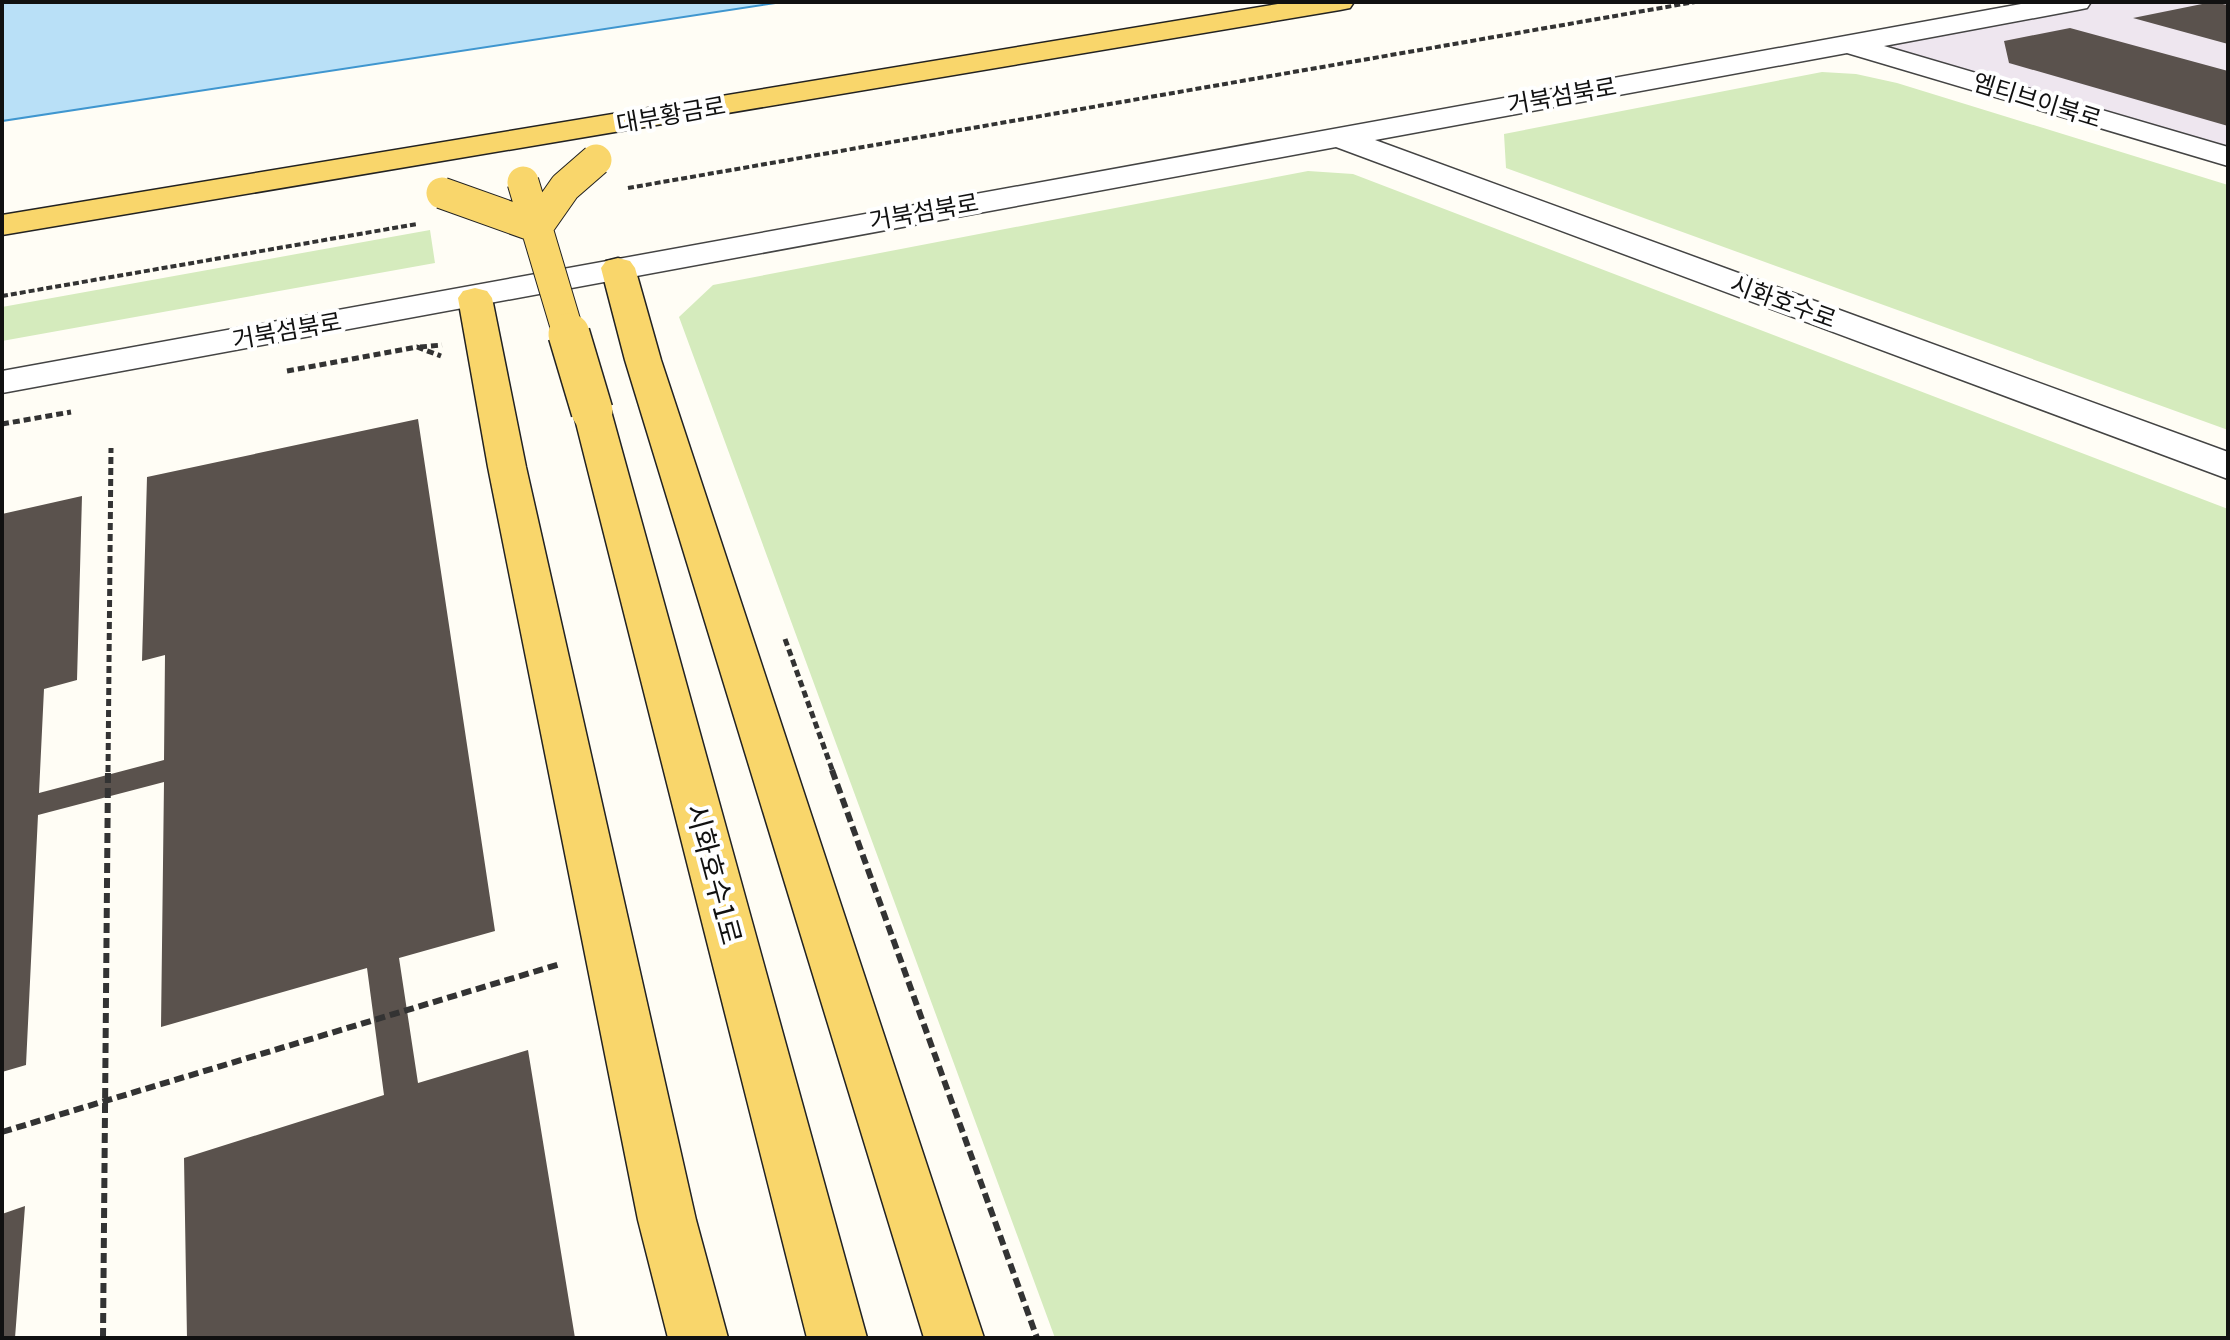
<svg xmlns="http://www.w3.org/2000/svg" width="2230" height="1340" viewBox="0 0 2230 1340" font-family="Georgia,'Noto Sans KR',serif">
<rect width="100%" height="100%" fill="#fffdf5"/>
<!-- industrial -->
<path fill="#eee6ef" d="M2077,2H2228V157L1847,44Z"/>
<!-- green -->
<path fill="#d5ebbd" d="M1822,72L1856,74L1897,83L2228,185V430L1506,168L1504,134Z
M1308,171L1353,174L2228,509V1338H1055L679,317L713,285Z
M430,230L435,263L2,341V307Z"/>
<!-- water -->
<path fill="#b9e0f7" stroke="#3f96cf" stroke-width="2" d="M2,2H782L2,121Z"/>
<!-- building -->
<path fill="#5a524d" d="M2212,2L2228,5V44L2133,18Z
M2070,28L2228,71V126L2009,63L2004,41Z
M418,419L495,931L399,958L418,1083L528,1050L575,1338H187L184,1158L384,1095L367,968L161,1027L164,782L38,815L26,1065L2,1072V514L82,496L77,680L44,689L39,793L164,760L165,655L142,661L147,477Z
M25,1206L15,1338H2V1214Z"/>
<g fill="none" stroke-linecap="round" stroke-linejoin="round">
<!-- minor casing -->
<g stroke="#444" stroke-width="3">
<path id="minor" d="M2032,2H2091L2087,8L2077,10L1884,46L2228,147V166L1847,53L1375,140L2228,452V479L1336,147L2,393V371Z"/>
</g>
<!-- major casing -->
<g stroke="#222" stroke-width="3">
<path id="major" d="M1290,2H1354L1350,8L1340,10L2,235V215Z
M618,258L630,261L635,268L661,360L984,1338H924L625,360L601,268L606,261Z
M475,288L487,291L492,298L526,467L696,1220L728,1338H668L638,1220L488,467L458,298L463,291Z
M592,399L605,403L611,411L867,1338H807L573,411L579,403Z"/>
</g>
<!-- path-far2 -->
<path stroke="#333" stroke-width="4" stroke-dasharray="6 3" stroke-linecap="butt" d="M628,188L1695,2
M2,296L417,224"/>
<!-- path-far1 -->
<path stroke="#333" stroke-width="5" stroke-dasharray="7 4" stroke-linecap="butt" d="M420,347L442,345
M287,371L417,347L441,356
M2,424L71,412
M785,639L833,772
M108,772L111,448"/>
<!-- path -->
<path stroke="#333" stroke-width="6" stroke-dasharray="10 5" stroke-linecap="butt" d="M832,770L1037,1338
M2,1132L560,964
M103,1338L108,770"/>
<!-- minor -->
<use href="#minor" fill="#fff" fill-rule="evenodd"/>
<!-- major -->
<use href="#major" fill="#f9d66b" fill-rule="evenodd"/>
<!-- major-bridge-far1 casing -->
<g stroke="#222" stroke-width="33" stroke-linecap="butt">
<path id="major-bridge-far1" d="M523,182L569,336
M442,193L537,227L565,187L596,160"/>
</g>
<!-- major-bridge casing -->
<g stroke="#222" stroke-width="44" stroke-linecap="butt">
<path id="major-bridge" d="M569,334L592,411"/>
</g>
<!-- major-bridge-far1 -->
<use href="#major-bridge-far1" stroke="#f9d66b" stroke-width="31"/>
<!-- major-bridge -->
<use href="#major-bridge" stroke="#f9d66b" stroke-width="41"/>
</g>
<g text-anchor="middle" stroke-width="8" stroke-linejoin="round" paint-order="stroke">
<!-- far-street labels -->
<g font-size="24" fill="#111" stroke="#fff">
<text transform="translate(1562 96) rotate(-10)" y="8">거북섬북로</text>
<text transform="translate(2037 101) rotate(17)" y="8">엠티브이북로</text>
<text transform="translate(671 115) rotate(-10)" y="8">대부황금로</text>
<text transform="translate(924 212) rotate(-10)" y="8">거북섬북로</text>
<text transform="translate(1783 302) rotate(20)" y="8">시화호수로</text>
<text transform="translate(287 331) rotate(-10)" y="8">거북섬북로</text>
</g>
<!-- street labels -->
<g font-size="28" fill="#111" stroke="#fff">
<text transform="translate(714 874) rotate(75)" y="10">시화호수1로</text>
</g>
</g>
<!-- border -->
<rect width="2230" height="1340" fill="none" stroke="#111111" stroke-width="8"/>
</svg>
